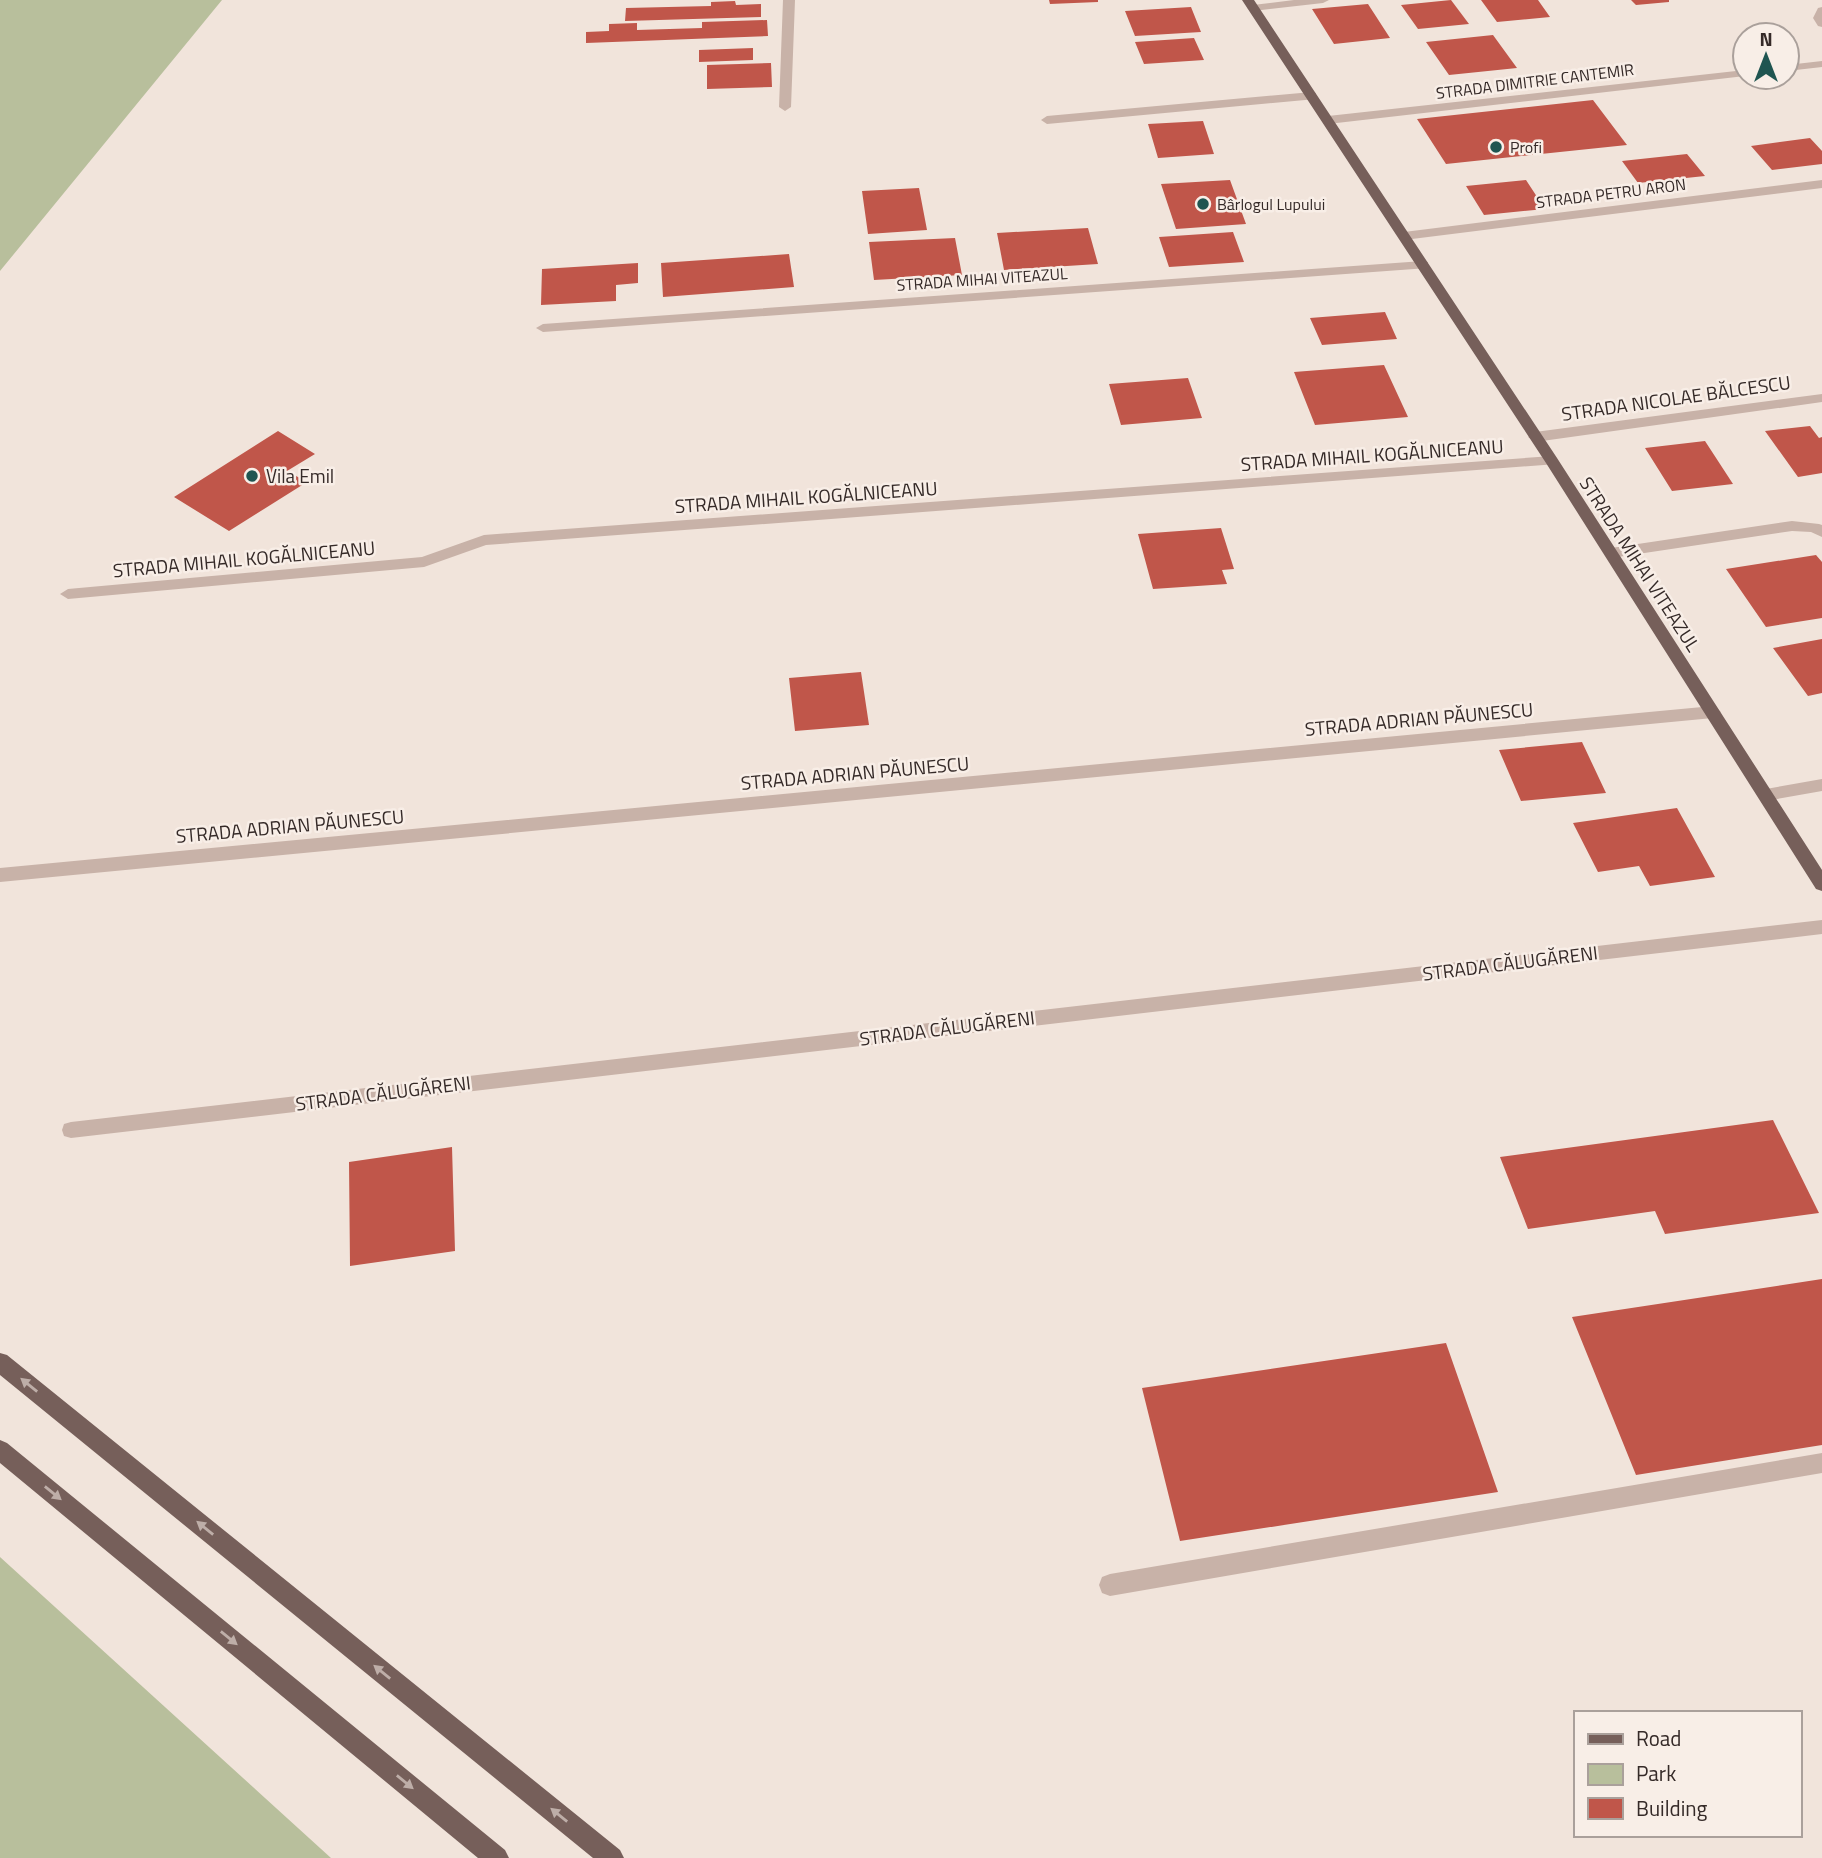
<svg xmlns="http://www.w3.org/2000/svg" width="1822" height="1858" viewBox="0 0 1822 1858" font-family="'Titillium Web',sans-serif">
<rect width="100%" height="100%" fill="#f1e4db"/>
<!-- green -->
<path fill="#b8bf9c" d="M0,0H222L0,271Z
M0,1557L331,1858H0Z"/>
<!-- building -->
<path fill="#c0564a" d="M1049,0H1098V2L1050,4Z
M1451,0L1469,24L1418,29L1401,5Z
M1481,0H1538L1550,17L1497,22Z
M1631,0H1669V2L1636,5Z
M735,1L736,5L761,4V17L625,21L626,8L711,6V2Z
M1368,4L1390,38L1334,44L1312,9Z
M1191,7L1201,32L1135,36L1125,11Z
M767,20L768,36L586,43V32L609,31V24L637,23V30L702,28V22Z
M1493,35L1517,68L1449,75L1426,42Z
M1194,38L1204,60L1144,64L1135,42Z
M753,48V60L699,62V50Z
M771,63L772,87L707,89V65Z
M1593,100L1627,145L1446,164L1417,119Z
M1203,121L1214,154L1158,158L1148,124Z
M1810,138L1822,151V164L1772,170L1751,146Z
M1687,154L1705,176L1638,183L1622,161Z
M1230,180L1246,224L1176,229L1161,184Z
M1526,180L1545,209L1484,215L1466,186Z
M919,188L927,230L868,234L862,191Z
M1088,228L1098,264L1004,270L997,233Z
M1233,232L1244,262L1169,267L1159,237Z
M955,238L962,275L874,280L869,242Z
M789,254L794,287L663,297L661,263Z
M638,263V283L616,285V301L541,305L542,269Z
M1385,312L1397,339L1322,345L1310,318Z
M1384,365L1408,417L1315,425L1294,372Z
M1188,378L1202,418L1121,425L1109,384Z
M1810,426L1819,438L1822,437V473L1798,477L1765,431Z
M278,431L315,454L287,471L307,482L229,531L174,497Z
M1705,441L1733,484L1672,491L1645,448Z
M1221,528L1234,569L1222,570L1227,584L1153,589L1138,534Z
M1816,555L1822,562V618L1766,627L1726,569Z
M1822,639V693L1808,696L1773,648Z
M861,672L869,725L795,731L789,678Z
M1582,742L1606,793L1521,801L1499,750Z
M1677,808L1715,877L1650,886L1639,866L1598,872L1573,823Z
M1773,1120L1819,1213L1665,1234L1655,1211L1528,1229L1500,1157Z
M452,1147L455,1251L350,1266L349,1162Z
M1822,1279V1445L1636,1475L1572,1317Z
M1446,1343L1498,1492L1180,1541L1142,1388Z"/>
<g fill="none" stroke-linecap="round" stroke-linejoin="round">
<!-- minor -->
<path fill="#c8b2a8" fill-rule="evenodd" d="M783,0H795L791,107L785,111L779,107Z
M1294,0H1329L1323,3L1253,11L1247,8L1253,5Z
M1822,7V27L1818,26L1813,18L1818,8Z
M1822,61V67L1787,71V65Z
M1745,70V76L1328,124L1322,120L1328,116Z
M1312,92L1316,93V99L1047,124L1041,120L1047,116Z
M1822,180V188L1404,240L1398,236L1404,232Z
M1423,261L1428,262V268L543,332L536,328L543,324Z
M1822,394V402L1535,442L1528,437L1535,432Z
M1552,456L1557,458V464L486,545L424,567L68,599L60,594L68,589L422,557L484,535Z
M1792,521L1819,524L1822,525V537L1811,532L1792,531L1611,558L1604,553L1611,548Z
M1713,706L1721,712L1713,718L0,882V868Z
M1822,779V791L1766,801L1758,795L1766,789Z
M1822,920V934L71,1138L64,1136L62,1130L64,1124L71,1122Z
M1822,1453V1473L1110,1596L1102,1593L1099,1585L1102,1577L1110,1574Z"/>
<!-- major -->
<path fill="#765f5a" fill-rule="evenodd" d="M1242,0H1254L1557,458L1822,870V891L1816,889L1546,463Z
M0,1353L7,1355L620,1850L624,1858H593L0,1375Z
M0,1440L7,1443L505,1850L509,1858H478L0,1463Z"/>
</g>
<!-- one-way arrows -->
<defs><path id="oneway-solid" d="M-6-.8H1V-3.2L6.5 0L1 3.2V.8H-6Z" transform="scale(1.75)"/></defs>
<g fill="#beaea8">
<use href="#oneway-solid" transform="translate(29 1385) rotate(-141)"/>
<use href="#oneway-solid" transform="translate(53 1493) rotate(39)"/>
<use href="#oneway-solid" transform="translate(205 1528) rotate(-141)"/>
<use href="#oneway-solid" transform="translate(229 1638) rotate(39)"/>
<use href="#oneway-solid" transform="translate(382 1672) rotate(-141)"/>
<use href="#oneway-solid" transform="translate(405 1782) rotate(39)"/>
<use href="#oneway-solid" transform="translate(559 1815) rotate(-141)"/>
</g>
<!-- markers -->
<g fill="#1f5551" stroke="#f8eee7" stroke-width="2.5">
<circle cx="1496" cy="147" r="7"/>
<circle cx="1203" cy="204" r="7"/>
<circle cx="252" cy="476" r="7"/>
</g>
<g text-anchor="middle" stroke-width="5" stroke-linejoin="round" paint-order="stroke">
<!-- far-street labels -->
<g font-size="16" fill="#352a28" stroke="#f8eee7">
<text transform="translate(1535 81) rotate(-7)" y="6">STRADA DIMITRIE CANTEMIR</text>
<text transform="translate(1611 193) rotate(-7)" y="6">STRADA PETRU ARON</text>
<text transform="translate(982 279) rotate(-4)" y="6">STRADA MIHAI VITEAZUL</text>
</g>
<!-- far-poi labels -->
<g font-size="16" fill="#352a28" stroke="#f8eee7" text-anchor="start">
<text x="1510" y="153">Profi</text>
<text x="1217" y="210">Bârlogul Lupului</text>
</g>
<!-- street labels -->
<g font-size="19" fill="#352a28" stroke="#f8eee7">
<text transform="translate(1676 398) rotate(-8)" y="7">STRADA NICOLAE BĂLCESCU</text>
<text transform="translate(1372 455) rotate(-4)" y="7">STRADA MIHAIL KOGĂLNICEANU</text>
<text transform="translate(806 497) rotate(-4)" y="7">STRADA MIHAIL KOGĂLNICEANU</text>
<text transform="translate(244 559) rotate(-5)" y="7">STRADA MIHAIL KOGĂLNICEANU</text>
<text transform="translate(1640 564) rotate(57)" y="7">STRADA MIHAI VITEAZUL</text>
<text transform="translate(1419 719) rotate(-5)" y="7">STRADA ADRIAN PĂUNESCU</text>
<text transform="translate(855 773) rotate(-5)" y="7">STRADA ADRIAN PĂUNESCU</text>
<text transform="translate(290 826) rotate(-5)" y="7">STRADA ADRIAN PĂUNESCU</text>
<text transform="translate(1510 963) rotate(-7)" y="7">STRADA CĂLUGĂRENI</text>
<text transform="translate(947 1028) rotate(-7)" y="7">STRADA CĂLUGĂRENI</text>
<text transform="translate(383 1093) rotate(-7)" y="7">STRADA CĂLUGĂRENI</text>
</g>
<!-- poi labels -->
<g font-size="19" fill="#352a28" stroke="#f8eee7" text-anchor="start">
<text x="266" y="483">Vila Emil</text>
</g>
</g>
<!-- legend -->
<rect x="1574" y="1711" width="228" height="126" fill="#f8eee7" stroke="#aaa09b" stroke-width="2"/>
<rect x="1588" y="1734" width="35" height="10" fill="#765f5a" stroke="#aaa09b" stroke-width="2"/>
<text x="1636" y="1746" font-size="21" fill="#352a28">Road</text>
<rect x="1588" y="1764" width="35" height="21" fill="#b8bf9c" stroke="#aaa09b" stroke-width="2"/>
<text x="1636" y="1781" font-size="21" fill="#352a28">Park</text>
<rect x="1588" y="1798" width="35" height="21" fill="#c0564a" stroke="#aaa09b" stroke-width="2"/>
<text x="1636" y="1816" font-size="21" fill="#352a28">Building</text>
<!-- north arrow -->
<g transform="translate(1766 56)"><circle r="33" fill="#f8eee7" stroke="#aaa09b" stroke-width="2"/>
<path d="M0-5L12 26L0 18L-12 26Z" fill="#1f5551"/>
<text y="-10" font-size="19" font-weight="bold" text-anchor="middle" fill="#352a28">N</text>
</g>
</svg>
